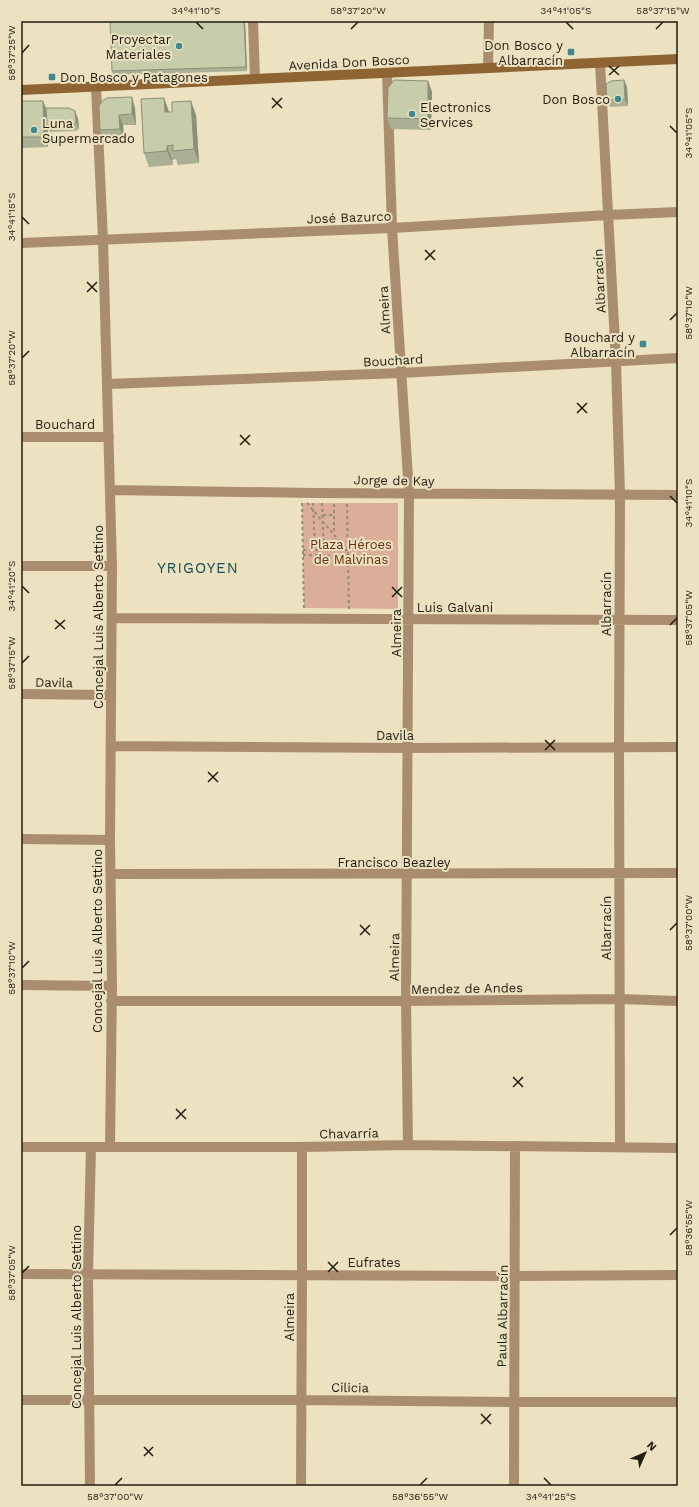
<svg xmlns="http://www.w3.org/2000/svg" width="699" height="1507" viewBox="0 0 699 1507" font-family="'Work Sans',sans-serif">
<rect width="100%" height="100%" fill="#ece1c0"/>
<!-- green -->
<path fill="#dbae9a" d="M302,503H398V609L304,608Z"/>
<g fill="none" stroke-linecap="round" stroke-linejoin="round">
<!-- path -->
<path stroke="#968d75" stroke-width="2" stroke-dasharray="3 3" stroke-linecap="butt" d="M302,503L304,609
M307,503L347,550
M313,503L315,550
M322,503L324,550
M334,504V533
M347,504L349,610
M323,515H333
M303,550H348
M303,555L348,556"/>
<!-- street -->
<path stroke="#aa8d6e" stroke-width="10" d="M253,21L255,79
M600,63L616,362L620,495L619,746L620,1146
M488,68L489,21
M387,73L392,228L409,493L406,1001L408,1145
M96,87L103,240L112,566L110,840L112,986L110,1147
M21,243L392,228L608,215L678,212
M108,384L401,373L678,358
M21,437H109
M111,490L313,493L678,495
M21,566H112
M112,618L678,620
M21,694L111,695
M111,746L409,748L678,747
M21,839L110,840
M111,874L678,873
M21,985L112,986
M111,1001H406L620,999L678,1001
M21,1147H302L408,1145L678,1148
M21,1274L516,1276L678,1275
M21,1400H302L514,1402H678
M90,1486L88,1274L91,1147
M301,1486L302,1275V1147
M514,1486L515,1146"/>
<!-- secondary -->
<path stroke="#8e6433" stroke-width="10" d="M21,90L678,59"/>
</g>
<!-- wall -->
<path fill="#abaf93" d="M245,21L247,71L113,75L112,71Z
M624,80L627,87L628,106L610,107L607,100Z
M428,81L432,92L431,130L391,129L387,118Z
M164,98L169,112L196,115L199,163L178,165L176,159L172,160L173,165L149,167L144,153Z
M21,101H43L46,108L75,111L78,119L79,129L76,131L50,132L48,126V147L21,148Z
M99,106L135,108L136,125H123L124,140H104L100,130Z"/>
<!-- shaded-wall -->
<path fill="#8b8f78" d="M244,21H245L247,71L246,67Z
M624,80L627,87L628,106L625,99Z
M428,81L432,92L431,130L428,119Z
M132,97L135,108L136,125L132,114Z
M164,98L169,112H165Z
M43,101L47,111L48,147L44,137Z
M191,101L196,115L199,163L194,149Z
M75,111L78,119L79,129L76,122Z
M119,115L123,125L124,140L120,129Z
M167,146L172,160L173,165L167,151Z"/>
<!-- building -->
<path fill="#c7ccab" stroke="#8b8f78" d="M110,21H244L246,67L112,71Z
M394,80L428,81V119L387,118L388,88Z
M624,80L625,99L607,100L606,84L611,81Z
M132,97V114L119,115L120,129L100,130L99,106L102,101L107,98Z
M164,98L165,112H172V102L191,101L194,149L173,151V145L167,146V151L144,153L141,99Z
M21,101H43L44,137H21Z
M46,108H69L75,111L76,122L74,124L47,125Z"/>
<!-- ticks -->
<path fill="none" stroke="#211d11" stroke-width="1.5" d="M196,22L203,29M566,22L573,29M351,29L358,22M656,29L663,22M22,53L29,45M609,66L619,75M609,75L619,66M272,98L282,108M272,108L282,98M670,126L677,133M22,217L29,224M425,250L435,260M425,260L435,250M87,282L97,292M87,292L97,282M670,320L677,313M22,358L29,351M577,403L587,413M577,413L587,403M240,435L250,445M240,445L250,435M670,496L677,503M22,586L29,593M392,587L402,597M392,597L402,587M55,620L65,629M670,625L677,618M55,629L65,620M22,663L29,656M545,740L555,750M545,750L555,740M208,772L218,782M208,782L218,772M360,925L370,935M670,930L677,923M360,935L370,925M22,968L29,961M513,1077L523,1087M513,1087L523,1077M176,1109L186,1119M176,1119L186,1109M670,1235L677,1228M328,1262L338,1272M328,1272L338,1262M22,1273L29,1266M481,1414L491,1424M481,1424L491,1414M144,1447L153,1456M144,1456L153,1447M544,1478L551,1485M115,1485L122,1478M420,1485L427,1478"/>
<!-- markers -->
<g fill="#418990" stroke="#ece1c0" stroke-width="1.5">
<circle cx="179" cy="46" r="4"/>
<rect x="567" y="48" width="8" height="8" rx="2"/>
<rect x="48" y="73" width="8" height="8" rx="2"/>
<circle cx="618" cy="99" r="4"/>
<circle cx="412" cy="114" r="4"/>
<circle cx="34" cy="130" r="4"/>
<rect x="639" y="340" width="8" height="8" rx="2"/>
</g>
<g text-anchor="middle" stroke-width="4" stroke-linejoin="round" paint-order="stroke">
<!-- poi labels -->
<g font-size="13" fill="#211d11" stroke="#ece1c0" text-anchor="end">
<text x="171" y="44">Proyectar<tspan x="171" dy="15">Materiales</tspan></text>
<text x="563" y="50">Don Bosco y<tspan x="563" dy="15">Albarracín</tspan></text>
<text x="60" y="82" text-anchor="start">Don Bosco y Patagones</text>
<text x="610" y="104">Don Bosco</text>
<text x="420" y="112" text-anchor="start">Electronics<tspan x="420" dy="15">Services</tspan></text>
<text x="42" y="128" text-anchor="start">Luna<tspan x="42" dy="15">Supermercado</tspan></text>
<text x="635" y="342">Bouchard y<tspan x="635" dy="15">Albarracín</tspan></text>
</g>
<!-- street labels -->
<g font-size="13" fill="#211d11" stroke="#ece1c0">
<text transform="translate(349 62) rotate(-3)" y="5">Avenida Don Bosco</text>
<text transform="translate(349 217) rotate(-2)" y="5">José Bazurco</text>
<text transform="translate(599 281) rotate(-93)" y="5">Albarracín</text>
<text transform="translate(384 310) rotate(-93)" y="5">Almeira</text>
<text transform="translate(393 360) rotate(-3)" y="5">Bouchard</text>
<text x="65" y="429">Bouchard</text>
<text transform="translate(394 480) rotate(1)" y="5">Jorge de Kay</text>
<text transform="translate(606 604) rotate(-90)" y="5">Albarracín</text>
<text x="455" y="612">Luis Galvani</text>
<text transform="translate(98 617) rotate(-90)" y="5">Concejal Luis Alberto Settino</text>
<text transform="translate(396 633) rotate(-90)" y="5">Almeira</text>
<text transform="translate(54 682) rotate(1)" y="5">Davila</text>
<text x="395" y="740">Davila</text>
<text x="394" y="867">Francisco Beazley</text>
<text transform="translate(606 928) rotate(-90)" y="5">Albarracín</text>
<text transform="translate(97 941) rotate(-90)" y="5">Concejal Luis Alberto Settino</text>
<text transform="translate(394 957) rotate(-89)" y="5">Almeira</text>
<text transform="translate(467 988) rotate(-1)" y="5">Mendez de Andes</text>
<text transform="translate(349 1133) rotate(-1)" y="5">Chavarría</text>
<text x="374" y="1267">Eufrates</text>
<text transform="translate(502 1316) rotate(-89)" y="5">Paula Albarracín</text>
<text transform="translate(76 1317) rotate(-90)" y="5">Concejal Luis Alberto Settino</text>
<text transform="translate(289 1317) rotate(-90)" y="5">Almeira</text>
<text transform="translate(350 1387) rotate(1)" y="5">Cilicia</text>
</g>
<!-- park labels -->
<g font-size="13" fill="#6a2e0e" stroke="#ece1c0">
<text x="351" y="549">Plaza Héroes<tspan x="351" dy="15">de Malvinas</tspan></text>
</g>
<!-- quarter labels -->
<g font-size="15" letter-spacing="1" fill="#145056" stroke="#ece1c0">
<text x="198" y="573">YRIGOYEN</text>
</g>
</g>
<!-- border -->
<rect width="699" height="1507" fill="none" stroke="#ece1c0" stroke-width="44"/>
<!-- north arrow -->
<g transform="translate(645 1453) rotate(45)" stroke="#ece1c0" stroke-width="3" paint-order="stroke">
<path d="M0-3L7 15L0 10L-7 15Z" fill="#211d11"/>
<text y="-6" font-size="11" font-weight="bold" text-anchor="middle" fill="#211d11">N</text>
</g>
<rect x="22" y="22" width="655" height="1463" fill="none" stroke="#211d11" stroke-width="1.5"/>
<g font-size="10" text-anchor="middle" fill="#211d11">
<text x="196" y="14">34°41'10"S</text>
<text x="358" y="14">58°37'20"W</text>
<text x="566" y="14">34°41'05"S</text>
<text x="663" y="14">58°37'15"W</text>
<text transform="translate(11 53) rotate(-90)" y="4">58°37'25"W</text>
<text transform="translate(688 133) rotate(-90)" y="4">34°41'05"S</text>
<text transform="translate(11 217) rotate(-90)" y="4">34°41'15"S</text>
<text transform="translate(688 313) rotate(-90)" y="4">58°37'10"W</text>
<text transform="translate(11 358) rotate(-90)" y="4">58°37'20"W</text>
<text transform="translate(688 503) rotate(-90)" y="4">34°41'10"S</text>
<text transform="translate(11 586) rotate(-90)" y="4">34°41'20"S</text>
<text transform="translate(688 618) rotate(-90)" y="4">58°37'05"W</text>
<text transform="translate(11 663) rotate(-90)" y="4">58°37'15"W</text>
<text transform="translate(688 923) rotate(-90)" y="4">58°37'00"W</text>
<text transform="translate(11 968) rotate(-90)" y="4">58°37'10"W</text>
<text transform="translate(688 1228) rotate(-90)" y="4">58°36'55"W</text>
<text transform="translate(11 1273) rotate(-90)" y="4">58°37'05"W</text>
<text x="115" y="1500">58°37'00"W</text>
<text x="420" y="1500">58°36'55"W</text>
<text x="551" y="1500">34°41'25"S</text>
</g>
</svg>
